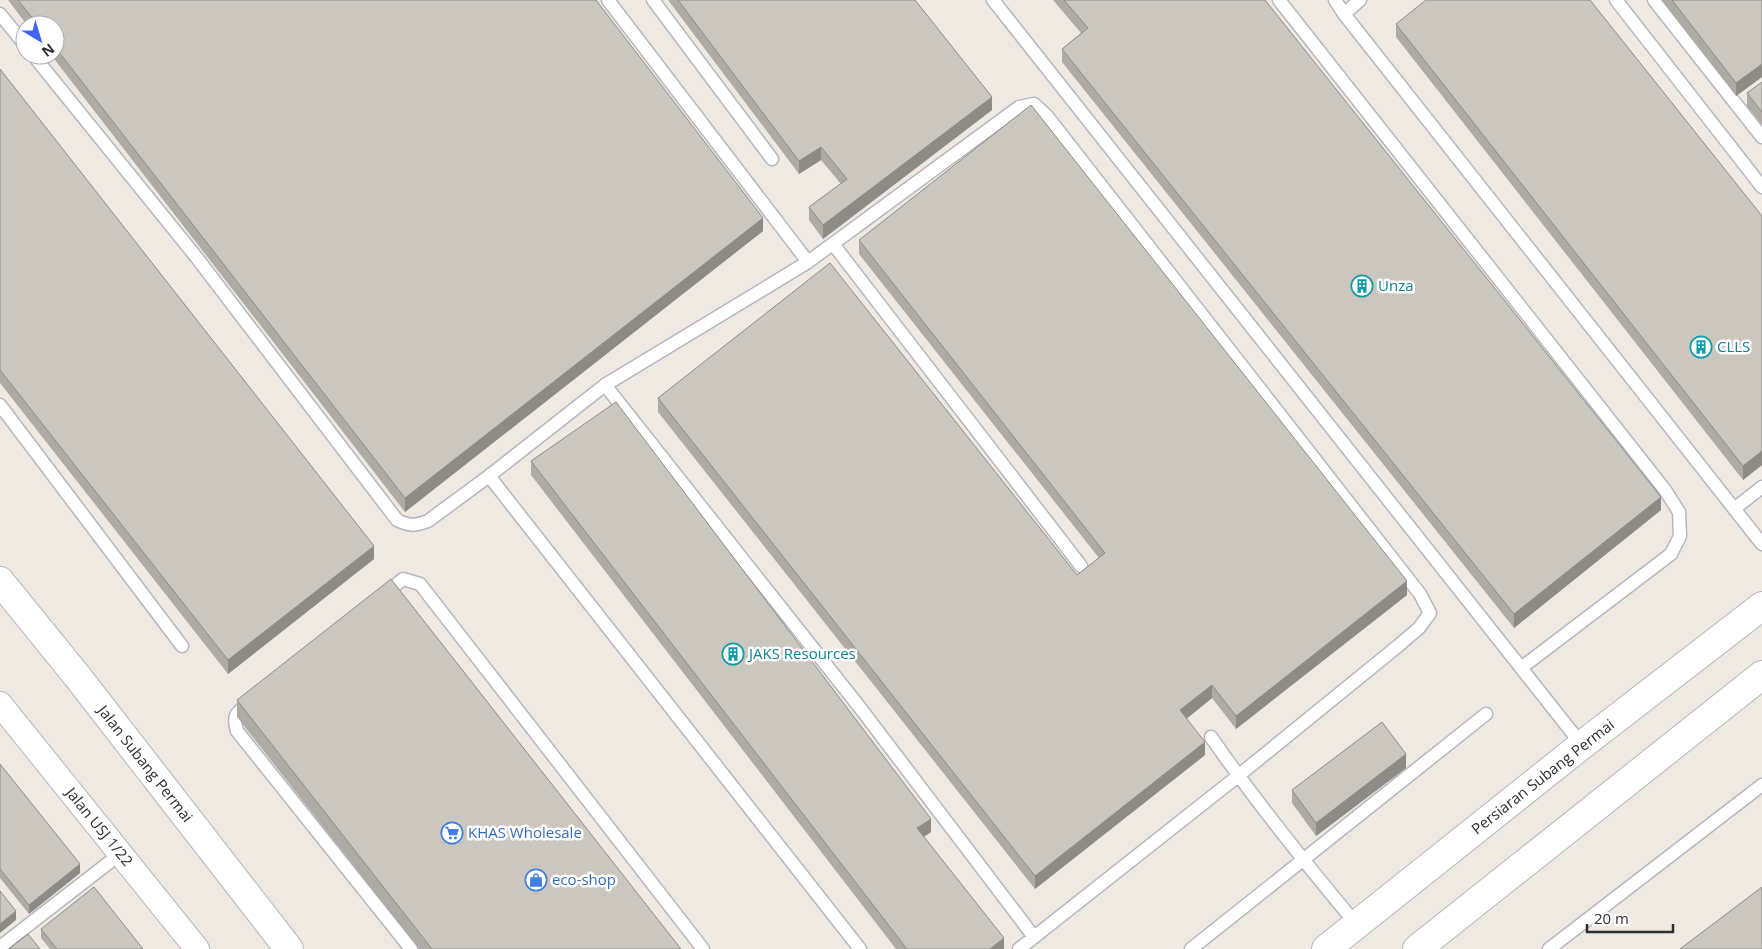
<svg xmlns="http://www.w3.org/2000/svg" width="1762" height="949" viewBox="0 0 1762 949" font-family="'Open Sans',sans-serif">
<rect width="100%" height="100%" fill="#efe9e1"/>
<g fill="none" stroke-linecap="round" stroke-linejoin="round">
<!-- service casing -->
<g stroke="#b4b7c1" stroke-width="15">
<path id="service" d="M608,0L808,262
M653,0L772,159
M993,0L1582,745
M1279,0L1665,490L1679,512L1680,536L1671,554L1521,668
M1335,0L1344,14L1762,544
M1616,0L1762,187
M1654,0L1762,137
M0,14L25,45
M1344,14L1360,0
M33,55L197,258L397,520C409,526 415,526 428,521L489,476L605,385L808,262L1019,107L1034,104L1047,116L1420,594L1430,613L1419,628L1398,646L1238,776L1019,949
M833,244L1081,566
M605,385L861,709L1034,937
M0,405L182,646
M489,476L860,949
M1734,509L1762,487
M384,595L403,579L420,584L703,949
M249,703C237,712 232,715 237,731L411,949
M1211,737C1256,802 1306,864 1357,925
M0,947L120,854
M1191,949L1486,714
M1549,949L1762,785"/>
</g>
<!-- minor casing -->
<g stroke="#b4b7c1" stroke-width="26">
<path id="minor" d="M0,704L197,949"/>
</g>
<!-- tertiary casing -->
<g stroke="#b4b7c1" stroke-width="30">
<path id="tertiary" d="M0,581L77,676L289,949"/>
</g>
<!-- secondary casing -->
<g stroke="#b4b7c1" stroke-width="30">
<path id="secondary" d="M1326,949L1582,745L1762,606
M1417,949L1762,675"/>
</g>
<!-- service -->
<use href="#service" stroke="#fff" stroke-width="12"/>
<!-- minor -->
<use href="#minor" stroke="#fff" stroke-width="24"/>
<!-- tertiary -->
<use href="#tertiary" stroke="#fff" stroke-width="28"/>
<!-- secondary -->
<use href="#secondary" stroke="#fff" stroke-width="28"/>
</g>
<!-- wall -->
<path fill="#afaba4" d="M8,0H596L763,231L405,512L51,55H55V25H27Z
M668,0H915L992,110L823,239L809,220V207L841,184L821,160L799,174Z
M1053,0H1265L1661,510L1514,628L1062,62V49L1081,33Z
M1661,0H1762V77L1736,96Z
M1396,24L1762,216V465L1743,480L1396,37Z
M0,69L374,559L228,674L0,383Z
M1762,82V125L1747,106V93Z
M859,240L1407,595L1236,729L1212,698L1186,719L1205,755L1035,889L658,412V398L1077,575L1099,558L859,254Z
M531,461L931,832L924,837L1004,949H896L531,475Z
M237,700L681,949H419L237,717Z
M0,764L80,873L29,914L0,878Z
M1406,768L1316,836L1292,803V790Z
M41,929L143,949H50L41,938Z"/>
<!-- shaded-wall -->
<path fill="#8e8b86" d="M1762,64V77L1736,96V83Z
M992,97V110L823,239V225Z
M821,147V160L799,174V161Z
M763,218V231L405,512V498Z
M1762,451V465L1743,480V466Z
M1661,497V510L1514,628V614Z
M374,546V559L228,674V660Z
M1407,581V595L1236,729V716Z
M1212,685V698L1180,724V710Z
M1205,742V755L1035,889V876Z
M1406,754V768L1316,836V823Z
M931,819V832L917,841V828Z
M80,864V873L29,914V905Z
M16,911V920L0,933V924Z
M1004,938V949H990Z"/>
<!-- building -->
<path fill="#cbc7bf" stroke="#8e8b86" d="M18,0H596L763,218L405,498L55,47V25H38Z
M678,0H915L992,97L823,225L809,207L847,179L821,147L799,161Z
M1064,0H1265L1661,497L1514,614L1062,49L1088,28Z
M1426,0H1590L1762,216V451L1743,466L1396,24Z
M1672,0H1762V64L1736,83Z
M0,69L374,546L228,660L0,370Z
M1762,82V112L1747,93Z
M1031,105L1407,581L1236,716L1212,685L1180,710L1205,742L1035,876L658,398L830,263L1077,575L1105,553L859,240Z
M616,402L931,819L917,828L1004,938L990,949H907L531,461Z
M391,579L681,949H432L237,700Z
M1382,722L1406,754L1316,823L1292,790Z
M0,764L80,864L29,905L0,869Z
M94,887L143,949H57L41,929Z
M1762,887V949H1680Z
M0,891L16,911L0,924Z
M28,934L40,949H9Z"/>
<!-- icons -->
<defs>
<g id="building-ring" transform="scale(1.125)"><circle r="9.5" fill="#fff" stroke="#0f9aa8" stroke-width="1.5"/><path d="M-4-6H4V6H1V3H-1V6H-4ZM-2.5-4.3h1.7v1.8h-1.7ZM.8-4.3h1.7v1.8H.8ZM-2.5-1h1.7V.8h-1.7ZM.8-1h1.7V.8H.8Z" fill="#0f9aa8"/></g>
<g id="supermarket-ring" transform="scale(1.125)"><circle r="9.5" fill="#fff" stroke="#3f7fe0" stroke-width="1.5"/><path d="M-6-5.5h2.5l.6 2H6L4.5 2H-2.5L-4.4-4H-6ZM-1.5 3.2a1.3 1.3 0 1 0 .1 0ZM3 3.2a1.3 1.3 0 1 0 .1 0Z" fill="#3f7fe0"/></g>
<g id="shop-ring" transform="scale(1.125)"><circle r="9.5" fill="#fff" stroke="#3f7fe0" stroke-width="1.5"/><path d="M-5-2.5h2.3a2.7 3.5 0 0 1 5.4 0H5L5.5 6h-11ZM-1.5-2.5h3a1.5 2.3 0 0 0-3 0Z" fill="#3f7fe0"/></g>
</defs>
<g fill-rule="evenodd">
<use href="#building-ring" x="1362" y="286"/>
<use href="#building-ring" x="1701" y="347"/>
<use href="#building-ring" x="733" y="654"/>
<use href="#supermarket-ring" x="452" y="833"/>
<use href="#shop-ring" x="536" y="880"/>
</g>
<g text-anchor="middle" stroke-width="5" stroke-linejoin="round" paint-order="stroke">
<!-- culture labels -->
<g font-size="15" fill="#0d838f" stroke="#fff" text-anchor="start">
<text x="1378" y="291">Unza</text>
<text x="1717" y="352">CLLS</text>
<text x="749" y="659">JAKS Resources</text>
</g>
<!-- street labels -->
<g font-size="15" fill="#2e2e2e" stroke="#fff">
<text transform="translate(145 764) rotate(52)" y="5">Jalan Subang Permai</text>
<text transform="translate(1543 777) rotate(-38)" y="5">Persiaran Subang Permai</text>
<text transform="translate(99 827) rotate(51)" y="5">Jalan USJ 1/22</text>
</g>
<!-- shop labels -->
<g font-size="15" fill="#366cbe" stroke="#fff" text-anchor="start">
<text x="468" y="838">KHAS Wholesale</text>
<text x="552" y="885">eco-shop</text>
</g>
</g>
<!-- north arrow -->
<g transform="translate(40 40) rotate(142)"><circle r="24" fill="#ffffff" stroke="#ababab"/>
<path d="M0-4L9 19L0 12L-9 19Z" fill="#4264fb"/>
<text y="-8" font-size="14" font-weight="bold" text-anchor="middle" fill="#2e2e2e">N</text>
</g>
<!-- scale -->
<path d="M1587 924v8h86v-8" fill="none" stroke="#2e2e2e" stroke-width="2.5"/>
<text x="1594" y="924" font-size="15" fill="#2e2e2e" stroke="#ffffff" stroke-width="4" paint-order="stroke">20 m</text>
</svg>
